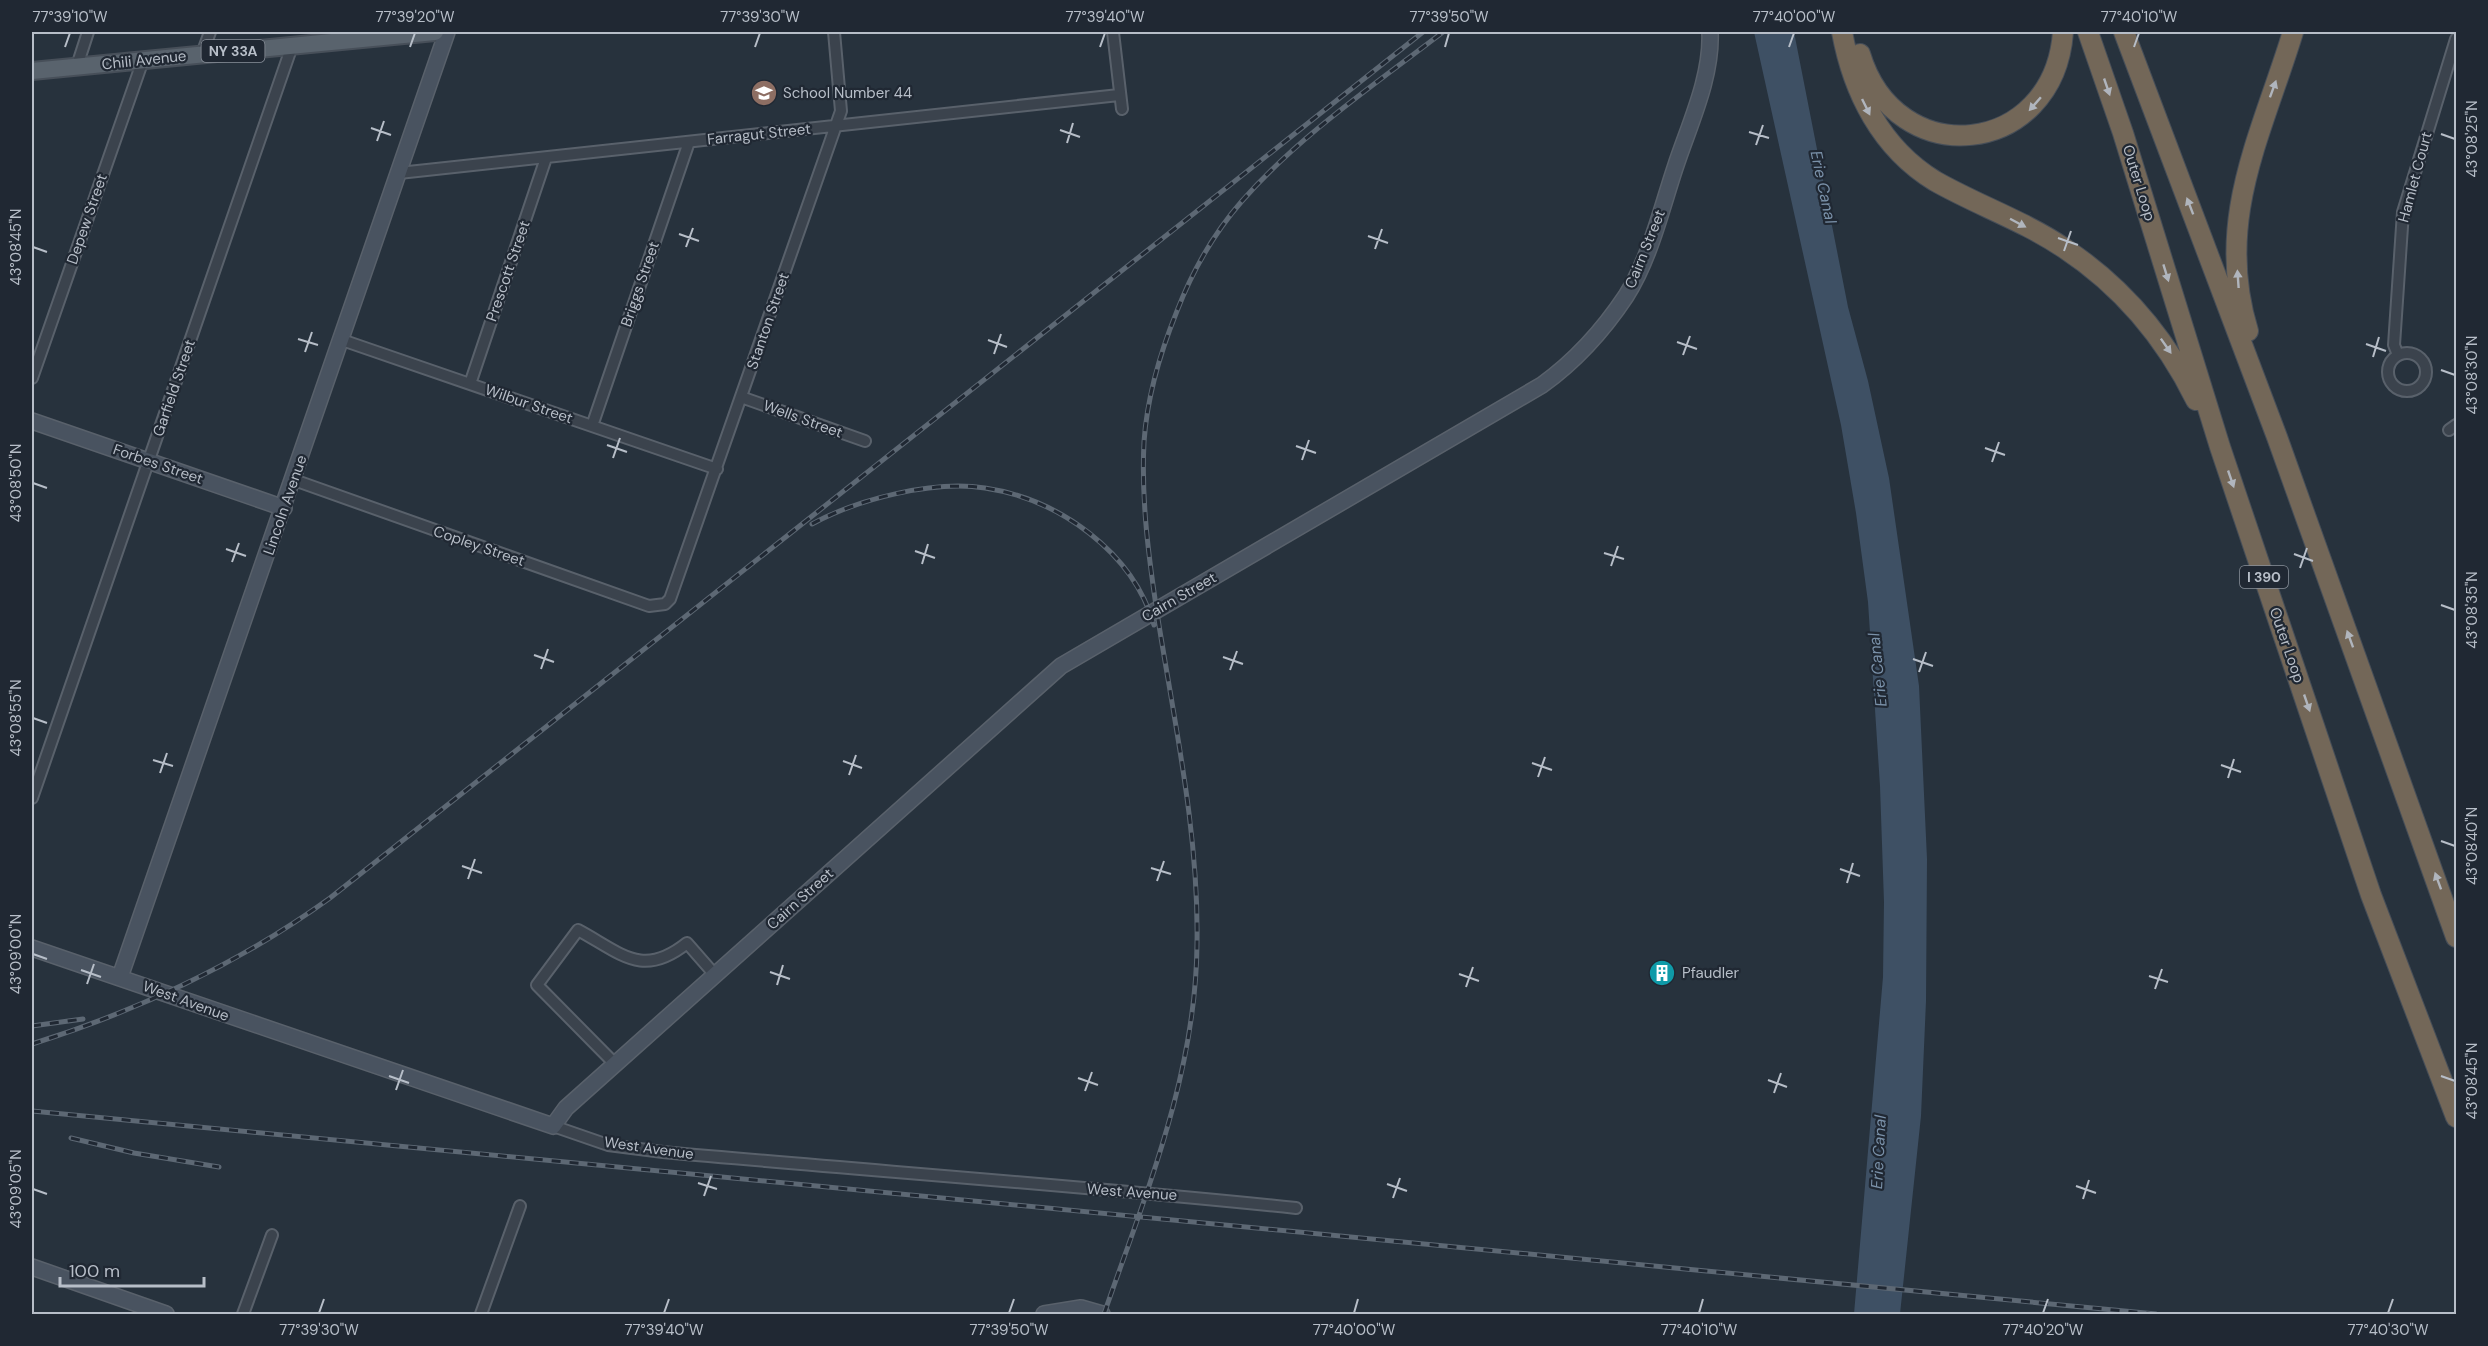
<svg xmlns="http://www.w3.org/2000/svg" width="2488" height="1346" viewBox="0 0 2488 1346" font-family="'DM Sans',sans-serif">
<rect width="100%" height="100%" fill="#27323d"/>
<!-- water -->
<path fill="#3e5064" d="M1754,32H1794L1848,307L1868,381L1889,478L1919,686L1927,859L1926,1001L1921,1116L1900,1314H1854L1883,977L1884,902L1880,786L1868,602L1856,513L1841,425Z"/>
<g fill="none" stroke-linecap="round" stroke-linejoin="round">
<!-- street casing -->
<g stroke="#59616b" stroke-width="14">
<path id="street" d="M1113,32L1122,109
M202,54L210,32
M77,66L88,32
M399,173L1119,95
M342,340L717,469
M2388 372a19 19 0 1 1 38 0a19 19 0 1 1-38 0Z
M2398,355L2394,345L2403,212L2456,39
M32,378L143,60
M470,384L546,158
M741,397L865,441
M592,426L689,142
M2449,430L2456,425
M294,480L649,606L665,604L670,599L841,111L834,32
M32,798L292,46
M615,1064L537,985L578,930C621,953 642,979 687,943L715,975
M553,1126L608,1145L663,1152C874,1171 1085,1186 1296,1208
M243,1314L272,1235
M481,1314L520,1206"/>
</g>
<!-- secondary casing -->
<g stroke="#59616b" stroke-width="18">
<path id="secondary" d="M32,421L284,508
M32,948L553,1126L566,1108L1061,666L1542,385C1574,362 1604,329 1626,296C1650,258 1661,210 1675,168C1689,125 1712,78 1710,32
M120,977L447,32
M32,1267L166,1314
M1044,1314L1081,1308L1102,1314"/>
</g>
<!-- primary casing -->
<g stroke="#474f59" stroke-width="20">
<path id="primary" d="M32,71L435,32"/>
</g>
<!-- highway casing -->
<g stroke="#464e58" stroke-width="22">
<path id="highway" d="M1842,32C1853,92 1881,148 1935,181C1977,205 2024,221 2064,248C2123,287 2165,337 2196,400
M2088,32L2123,133L2220,447L2371,895L2456,1117
M2124,32L2277,437L2456,937
M1860,54C1896,174 2054,157 2063,32
M2248,331C2214,220 2262,134 2293,32"/>
</g>
<!-- street -->
<use href="#street" stroke="#3b434d" stroke-width="10"/>
<!-- secondary -->
<use href="#secondary" stroke="#495360" stroke-width="15"/>
<!-- primary -->
<use href="#primary" stroke="#59636d" stroke-width="16"/>
<!-- highway -->
<use href="#highway" stroke="#736758" stroke-width="20"/>
<!-- rail casing -->
<g stroke="#5d6874" stroke-width="5">
<path id="rail" d="M812,524C858,499 933,480 985,488C1059,499 1133,552 1154,625
M32,1026L83,1019
M32,1044C137,1011 240,963 330,898L1423,32
M32,1111L2156,1314
M71,1138L134,1153L219,1167
M1104,1314C1146,1193 1196,1074 1197,944C1199,835 1175,726 1158,619C1149,560 1141,501 1144,442C1147,397 1160,353 1177,311C1192,272 1214,233 1242,201C1299,136 1374,85 1443,32"/>
</g>
<!-- rail -->
<use href="#rail" stroke="#202833" stroke-width="3" stroke-dasharray="9" stroke-linecap="butt"/>
</g>
<!-- one-way arrows -->
<defs><path id="oneway-solid" d="M-6-.8H1V-3.2L6.5 0L1 3.2V.8H-6Z" transform="scale(1.5)"/></defs>
<g fill="#b0b5bd">
<use href="#oneway-solid" transform="translate(2107 87) rotate(71)"/>
<use href="#oneway-solid" transform="translate(2273 89) rotate(-70)"/>
<use href="#oneway-solid" transform="translate(2035 104) rotate(131)"/>
<use href="#oneway-solid" transform="translate(1866 107) rotate(64)"/>
<use href="#oneway-solid" transform="translate(2190 206) rotate(-111)"/>
<use href="#oneway-solid" transform="translate(2018 223) rotate(28)"/>
<use href="#oneway-solid" transform="translate(2166 273) rotate(73)"/>
<use href="#oneway-solid" transform="translate(2238 279) rotate(-94)"/>
<use href="#oneway-solid" transform="translate(2166 346) rotate(55)"/>
<use href="#oneway-solid" transform="translate(2231 479) rotate(71)"/>
<use href="#oneway-solid" transform="translate(2350 639) rotate(-110)"/>
<use href="#oneway-solid" transform="translate(2307 703) rotate(71)"/>
<use href="#oneway-solid" transform="translate(2438 881) rotate(-110)"/>
</g>
<!-- ticks -->
<path fill="none" stroke="#b7bec8" stroke-width="2" d="M65,47L70,33M410,47L415,33M755,47L760,33M1100,47L1105,33M1445,47L1449,33M1789,47L1794,33M2134,47L2139,33M371,128L391,135M1060,130L1080,137M1749,132L1769,138M2441,134L2455,139M377,141L384,121M1067,143L1073,123M1756,145L1763,125M679,234L699,241M1368,236L1388,243M2058,238L2078,245M33,247L47,252M686,247L693,228M1375,249L1382,229M2064,251L2071,231M298,339L318,345M988,340L1007,347M1677,342L1697,349M2366,344L2386,351M305,352L312,332M994,354L1001,334M1683,355L1690,336M2373,357L2379,337M2441,370L2455,375M607,445L627,452M1296,446L1316,453M1985,448L2005,455M613,458L620,438M1302,460L1309,440M1992,462L1999,442M33,483L47,488M226,549L246,556M915,551L935,558M1604,553L1624,559M2294,554L2313,561M232,562L239,543M922,564L928,544M1611,566L1618,546M2300,568L2307,548M2441,605L2455,610M534,655L554,662M1223,657L1243,664M1913,659L1933,666M541,669L548,649M1230,670L1237,651M1919,672L1926,652M33,718L47,723M153,760L173,766M843,761L862,768M1532,763L1552,770M2221,765L2241,772M160,773L167,753M849,775L856,755M1538,777L1545,757M2228,778L2234,759M2441,841L2455,846M462,866L482,873M1151,868L1171,874M1840,869L1860,876M468,879L475,859M1157,881L1164,861M1847,883L1853,863M33,954L47,959M81,970L101,977M770,972L790,979M1459,974L1479,981M2149,976L2168,982M87,984L94,964M777,985L783,965M1466,987L1473,967M2155,989L2162,969M389,1076L409,1083M2441,1076L2455,1081M1078,1078L1098,1085M1768,1080L1787,1087M396,1090L403,1070M1085,1091L1092,1072M1774,1093L1781,1073M698,1183L717,1189M1387,1184L1407,1191M2076,1186L2096,1193M33,1189L47,1194M704,1196L711,1176M1393,1198L1400,1178M2083,1199L2089,1180M319,1313L324,1299M664,1313L669,1299M1009,1313L1014,1299M1354,1313L1358,1299M1699,1313L1703,1299M2043,1313L2048,1299M2388,1313L2393,1299"/>
<!-- icons -->
<defs>
<g id="school-disc" transform="scale(1.35)"><circle r="9.5" fill="#8d6e63" stroke="#202833"/><path d="M0-5L7-2L0 1L-7-2ZM-4 1L0 2.5L4 1V4Q0 6-4 4Z" fill="#fff"/></g>
<g id="building-disc" transform="scale(1.35)"><circle r="9.5" fill="#0f9aa8" stroke="#202833"/><path d="M-4-6H4V6H1V3H-1V6H-4ZM-2.5-4.3h1.7v1.8h-1.7ZM.8-4.3h1.7v1.8H.8ZM-2.5-1h1.7V.8h-1.7ZM.8-1h1.7V.8H.8Z" fill="#fff"/></g>
</defs>
<g fill-rule="evenodd">
<use href="#school-disc" x="764" y="93"/>
<use href="#building-disc" x="1662" y="973"/>
</g>
<g text-anchor="middle" stroke-width="4.5" stroke-linejoin="round" paint-order="stroke">
<!-- shield labels -->
<g fill="#202833" stroke="#8a919b" stroke-width="1.5">
<rect x="201.5" y="40" width="63" height="22" rx="4.5"/>
<rect x="2240" y="566" width="48" height="22" rx="4.5"/>
</g>
<g font-size="14" font-weight="bold" fill="#b7bec8">
<text x="233" y="56">NY 33A</text>
<text x="2264" y="582">I 390</text>
</g>
<!-- street labels -->
<g font-size="15" fill="#b7bec8" stroke="#202833">
<text transform="translate(144 60) rotate(-6)" y="5">Chili Avenue</text>
<text transform="translate(759 134) rotate(-6)" y="5">Farragut Street</text>
<text transform="translate(2415 177) rotate(-75)" y="5">Hamlet Court</text>
<text transform="translate(2139 183) rotate(73)" y="5">Outer Loop</text>
<text transform="translate(87 219) rotate(-71)" y="5">Depew Street</text>
<text transform="translate(1645 249) rotate(-68)" y="5">Cairn Street</text>
<text transform="translate(508 271) rotate(-71)" y="5">Prescott Street</text>
<text transform="translate(640 284) rotate(-71)" y="5">Briggs Street</text>
<text transform="translate(768 321) rotate(-71)" y="5">Stanton Street</text>
<text transform="translate(174 388) rotate(-71)" y="5">Garfield Street</text>
<text transform="translate(529 404) rotate(19)" y="5">Wilbur Street</text>
<text transform="translate(803 419) rotate(20)" y="5">Wells Street</text>
<text transform="translate(158 464) rotate(19)" y="5">Forbes Street</text>
<text transform="translate(285 505) rotate(-71)" y="5">Lincoln Avenue</text>
<text transform="translate(479 546) rotate(19)" y="5">Copley Street</text>
<text transform="translate(1179 597) rotate(-30)" y="5">Cairn Street</text>
<text transform="translate(2287 645) rotate(71)" y="5">Outer Loop</text>
<text transform="translate(800 899) rotate(-42)" y="5">Cairn Street</text>
<text transform="translate(186 1001) rotate(20)" y="5">West Avenue</text>
<text transform="translate(649 1148) rotate(8)" y="5">West Avenue</text>
<text transform="translate(1132 1192) rotate(4)" y="5">West Avenue</text>
</g>
<!-- poi labels -->
<g font-size="15" fill="#b7bec8" stroke="#202833" text-anchor="start">
<text x="783" y="98">School Number 44</text>
<text x="1682" y="978">Pfaudler</text>
</g>
<!-- water labels -->
<g font-size="16" font-style="italic" fill="#7a91a9" stroke="#202833">
<text transform="translate(1824 187) rotate(78)" y="6">Erie Canal</text>
<text transform="translate(1877 670) rotate(-96)" y="6">Erie Canal</text>
<text transform="translate(1878 1152) rotate(-87)" y="6">Erie Canal</text>
</g>
</g>
<!-- border -->
<rect width="2488" height="1346" fill="none" stroke="#202833" stroke-width="66"/>
<!-- scale -->
<path d="M60 1277v9h144v-9" fill="none" stroke="#b7bec8" stroke-width="3"/>
<text x="69" y="1277" font-size="18" fill="#b7bec8" stroke="#202833" stroke-width="4.5" paint-order="stroke">100 m</text>
<rect x="33" y="33" width="2422" height="1280" fill="none" stroke="#b7bec8" stroke-width="2"/>
<g font-size="15" text-anchor="middle" fill="#b7bec8">
<text x="70" y="22">77°39'10"W</text>
<text x="415" y="22">77°39'20"W</text>
<text x="760" y="22">77°39'30"W</text>
<text x="1105" y="22">77°39'40"W</text>
<text x="1449" y="22">77°39'50"W</text>
<text x="1794" y="22">77°40'00"W</text>
<text x="2139" y="22">77°40'10"W</text>
<text transform="translate(2472 139) rotate(-90)" y="5">43°08'25"N</text>
<text transform="translate(16 247) rotate(-90)" y="5">43°08'45"N</text>
<text transform="translate(2472 375) rotate(-90)" y="5">43°08'30"N</text>
<text transform="translate(16 483) rotate(-90)" y="5">43°08'50"N</text>
<text transform="translate(2472 610) rotate(-90)" y="5">43°08'35"N</text>
<text transform="translate(16 718) rotate(-90)" y="5">43°08'55"N</text>
<text transform="translate(2472 846) rotate(-90)" y="5">43°08'40"N</text>
<text transform="translate(16 954) rotate(-90)" y="5">43°09'00"N</text>
<text transform="translate(2472 1081) rotate(-90)" y="5">43°08'45"N</text>
<text transform="translate(16 1189) rotate(-90)" y="5">43°09'05"N</text>
<text x="319" y="1335">77°39'30"W</text>
<text x="664" y="1335">77°39'40"W</text>
<text x="1009" y="1335">77°39'50"W</text>
<text x="1354" y="1335">77°40'00"W</text>
<text x="1699" y="1335">77°40'10"W</text>
<text x="2043" y="1335">77°40'20"W</text>
<text x="2388" y="1335">77°40'30"W</text>
</g>
</svg>
